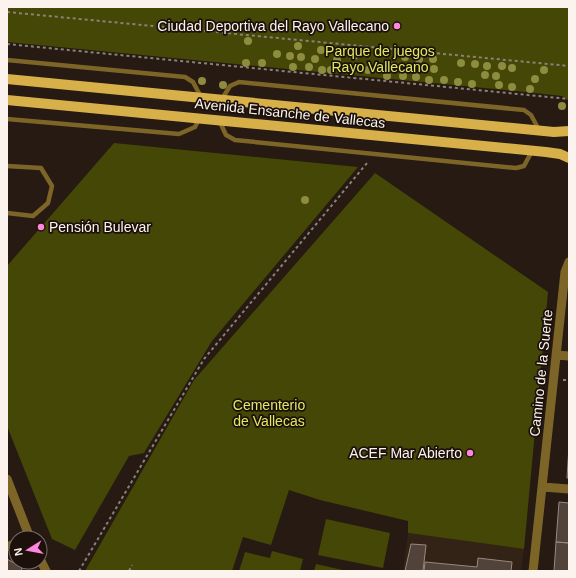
<svg xmlns="http://www.w3.org/2000/svg" width="576" height="578" viewBox="0 0 576 578" font-family="Arial,sans-serif">
<rect width="100%" height="100%" fill="#261a12"/>
<!-- built -->
<path fill="#332216" d="M408,533L524,549L521,571H403Z"/>
<!-- green -->
<path fill="#444705" d="M7,7H569V101L562,96L516,91L7,42Z
M114,143L358,167L212,341L144,453L129,456L75,550L52,539L7,426V266Z
M375,173L548,292L524,549L408,533V521L320,500L289,490L271,545L243,537L232,571H85L194,380Z
M326,519L390,533L383,568L318,555Z
M272,551L303,559L300,571H239L245,552L270,558Z
M316,564L347,571H314Z"/>
<!-- building -->
<path fill="#51433a" stroke="#98897f" d="M569,446V478H567Z
M559,502L569,503V543L556,542Z
M556,542L569,543V571H554Z
M411,544L426,545L423,571H405Z
M478,558L512,562L511,571H424L425,562L477,567Z
M7,559L21,567L22,571H7Z"/>
<g fill="none" stroke-linecap="round" stroke-linejoin="round">
<!-- path -->
<path stroke="#8b817a" stroke-width="2" stroke-dasharray="3 3" stroke-linecap="butt" d="M7,12L569,66
M7,44L569,99
M563,380H569
M79,571L204,359L367,163
M129,571L132,565"/>
<!-- lane -->
<path stroke="#7d6528" stroke-width="4.5" d="M7,60L185,77L193,82L201,97
M222,99L230,86L239,82L524,110L531,115L539,130
M7,119L179,134L195,127L199,119
M219,120L226,135L235,140L516,168L524,166L532,151
M7,166L41,168L52,186L48,203L33,216L7,213"/>
<!-- street -->
<path stroke="#7d6528" stroke-width="9" d="M556,355L569,356
M7,479L30,538
M543,487L569,489
M7,547L16,543
M40,559L46,571
M533,571L565,272L569,262"/>
<!-- primary -->
<path stroke="#d7b049" stroke-width="10" d="M7,79L554,132L569,131
M7,100L546,152L560,154L569,158"/>
</g>
<!-- trees -->
<g fill="#8d8c3f">
<circle cx="248" cy="41" r="4"/>
<circle cx="298" cy="46" r="4"/>
<circle cx="321" cy="50" r="4"/>
<circle cx="277" cy="54" r="4"/>
<circle cx="290" cy="56" r="4"/>
<circle cx="354" cy="56" r="4"/>
<circle cx="301" cy="57" r="4"/>
<circle cx="405" cy="57" r="4"/>
<circle cx="315" cy="59" r="4"/>
<circle cx="419" cy="59" r="4"/>
<circle cx="433" cy="59" r="4"/>
<circle cx="337" cy="60" r="4"/>
<circle cx="246" cy="63" r="4"/>
<circle cx="262" cy="63" r="4"/>
<circle cx="461" cy="63" r="4"/>
<circle cx="475" cy="64" r="4"/>
<circle cx="390" cy="66" r="4"/>
<circle cx="487" cy="66" r="4"/>
<circle cx="502" cy="66" r="4"/>
<circle cx="293" cy="67" r="4"/>
<circle cx="309" cy="67" r="4"/>
<circle cx="352" cy="68" r="4"/>
<circle cx="512" cy="68" r="4"/>
<circle cx="434" cy="69" r="4"/>
<circle cx="322" cy="70" r="4"/>
<circle cx="331" cy="70" r="4"/>
<circle cx="368" cy="70" r="4"/>
<circle cx="544" cy="70" r="4"/>
<circle cx="485" cy="75" r="4"/>
<circle cx="387" cy="76" r="4"/>
<circle cx="403" cy="76" r="4"/>
<circle cx="496" cy="76" r="4"/>
<circle cx="416" cy="77" r="4"/>
<circle cx="535" cy="79" r="4"/>
<circle cx="429" cy="80" r="4"/>
<circle cx="444" cy="80" r="4"/>
<circle cx="202" cy="81" r="4"/>
<circle cx="458" cy="82" r="4"/>
<circle cx="472" cy="84" r="4"/>
<circle cx="223" cy="85" r="4"/>
<circle cx="499" cy="85" r="4"/>
<circle cx="512" cy="87" r="4"/>
<circle cx="530" cy="89" r="4"/>
<circle cx="562" cy="106" r="4"/>
<circle cx="305" cy="200" r="4"/>
</g>
<!-- markers -->
<g fill="#ff85de" stroke="#1c110a" stroke-width="1.5">
<circle cx="397" cy="26" r="4"/>
<circle cx="41" cy="227" r="4"/>
<circle cx="470" cy="453" r="4"/>
</g>
<g text-anchor="middle" stroke-width="3.5" stroke-linejoin="round" paint-order="stroke">
<!-- poi labels -->
<g font-size="14" fill="#fcf3ee" stroke="#1c110a" text-anchor="end">
<text x="389" y="31">Ciudad Deportiva del Rayo Vallecano</text>
<text x="49" y="232" text-anchor="start">Pensión Bulevar</text>
<text x="462" y="458">ACEF Mar Abierto</text>
</g>
<!-- park labels -->
<g font-size="14" fill="#e2ea63" stroke="#1c110a">
<text x="380" y="56">Parque de juegos<tspan x="380" dy="16">Rayo Vallecano</tspan></text>
<text x="269" y="410">Cementerio<tspan x="269" dy="16">de Vallecas</tspan></text>
</g>
<!-- street labels -->
<g font-size="14" fill="#fcf3ee" stroke="#1c110a">
<text transform="translate(290 113) rotate(6)" y="5">Avenida Ensanche de Vallecas</text>
<text transform="translate(541 373) rotate(-84)" y="5">Camino de la Suerte</text>
</g>
</g>
<!-- border -->
<rect width="576" height="578" fill="none" stroke="#fcf3ee" stroke-width="16"/>
<!-- north arrow -->
<g transform="translate(28 550) rotate(259)"><circle r="19" fill="#1c110a" stroke="#766b65"/>
<path d="M0-3L7 15L0 10L-7 15Z" fill="#ff85de"/>
<text y="-6" font-size="11" font-weight="bold" text-anchor="middle" fill="#fcf3ee">N</text>
</g>
</svg>
